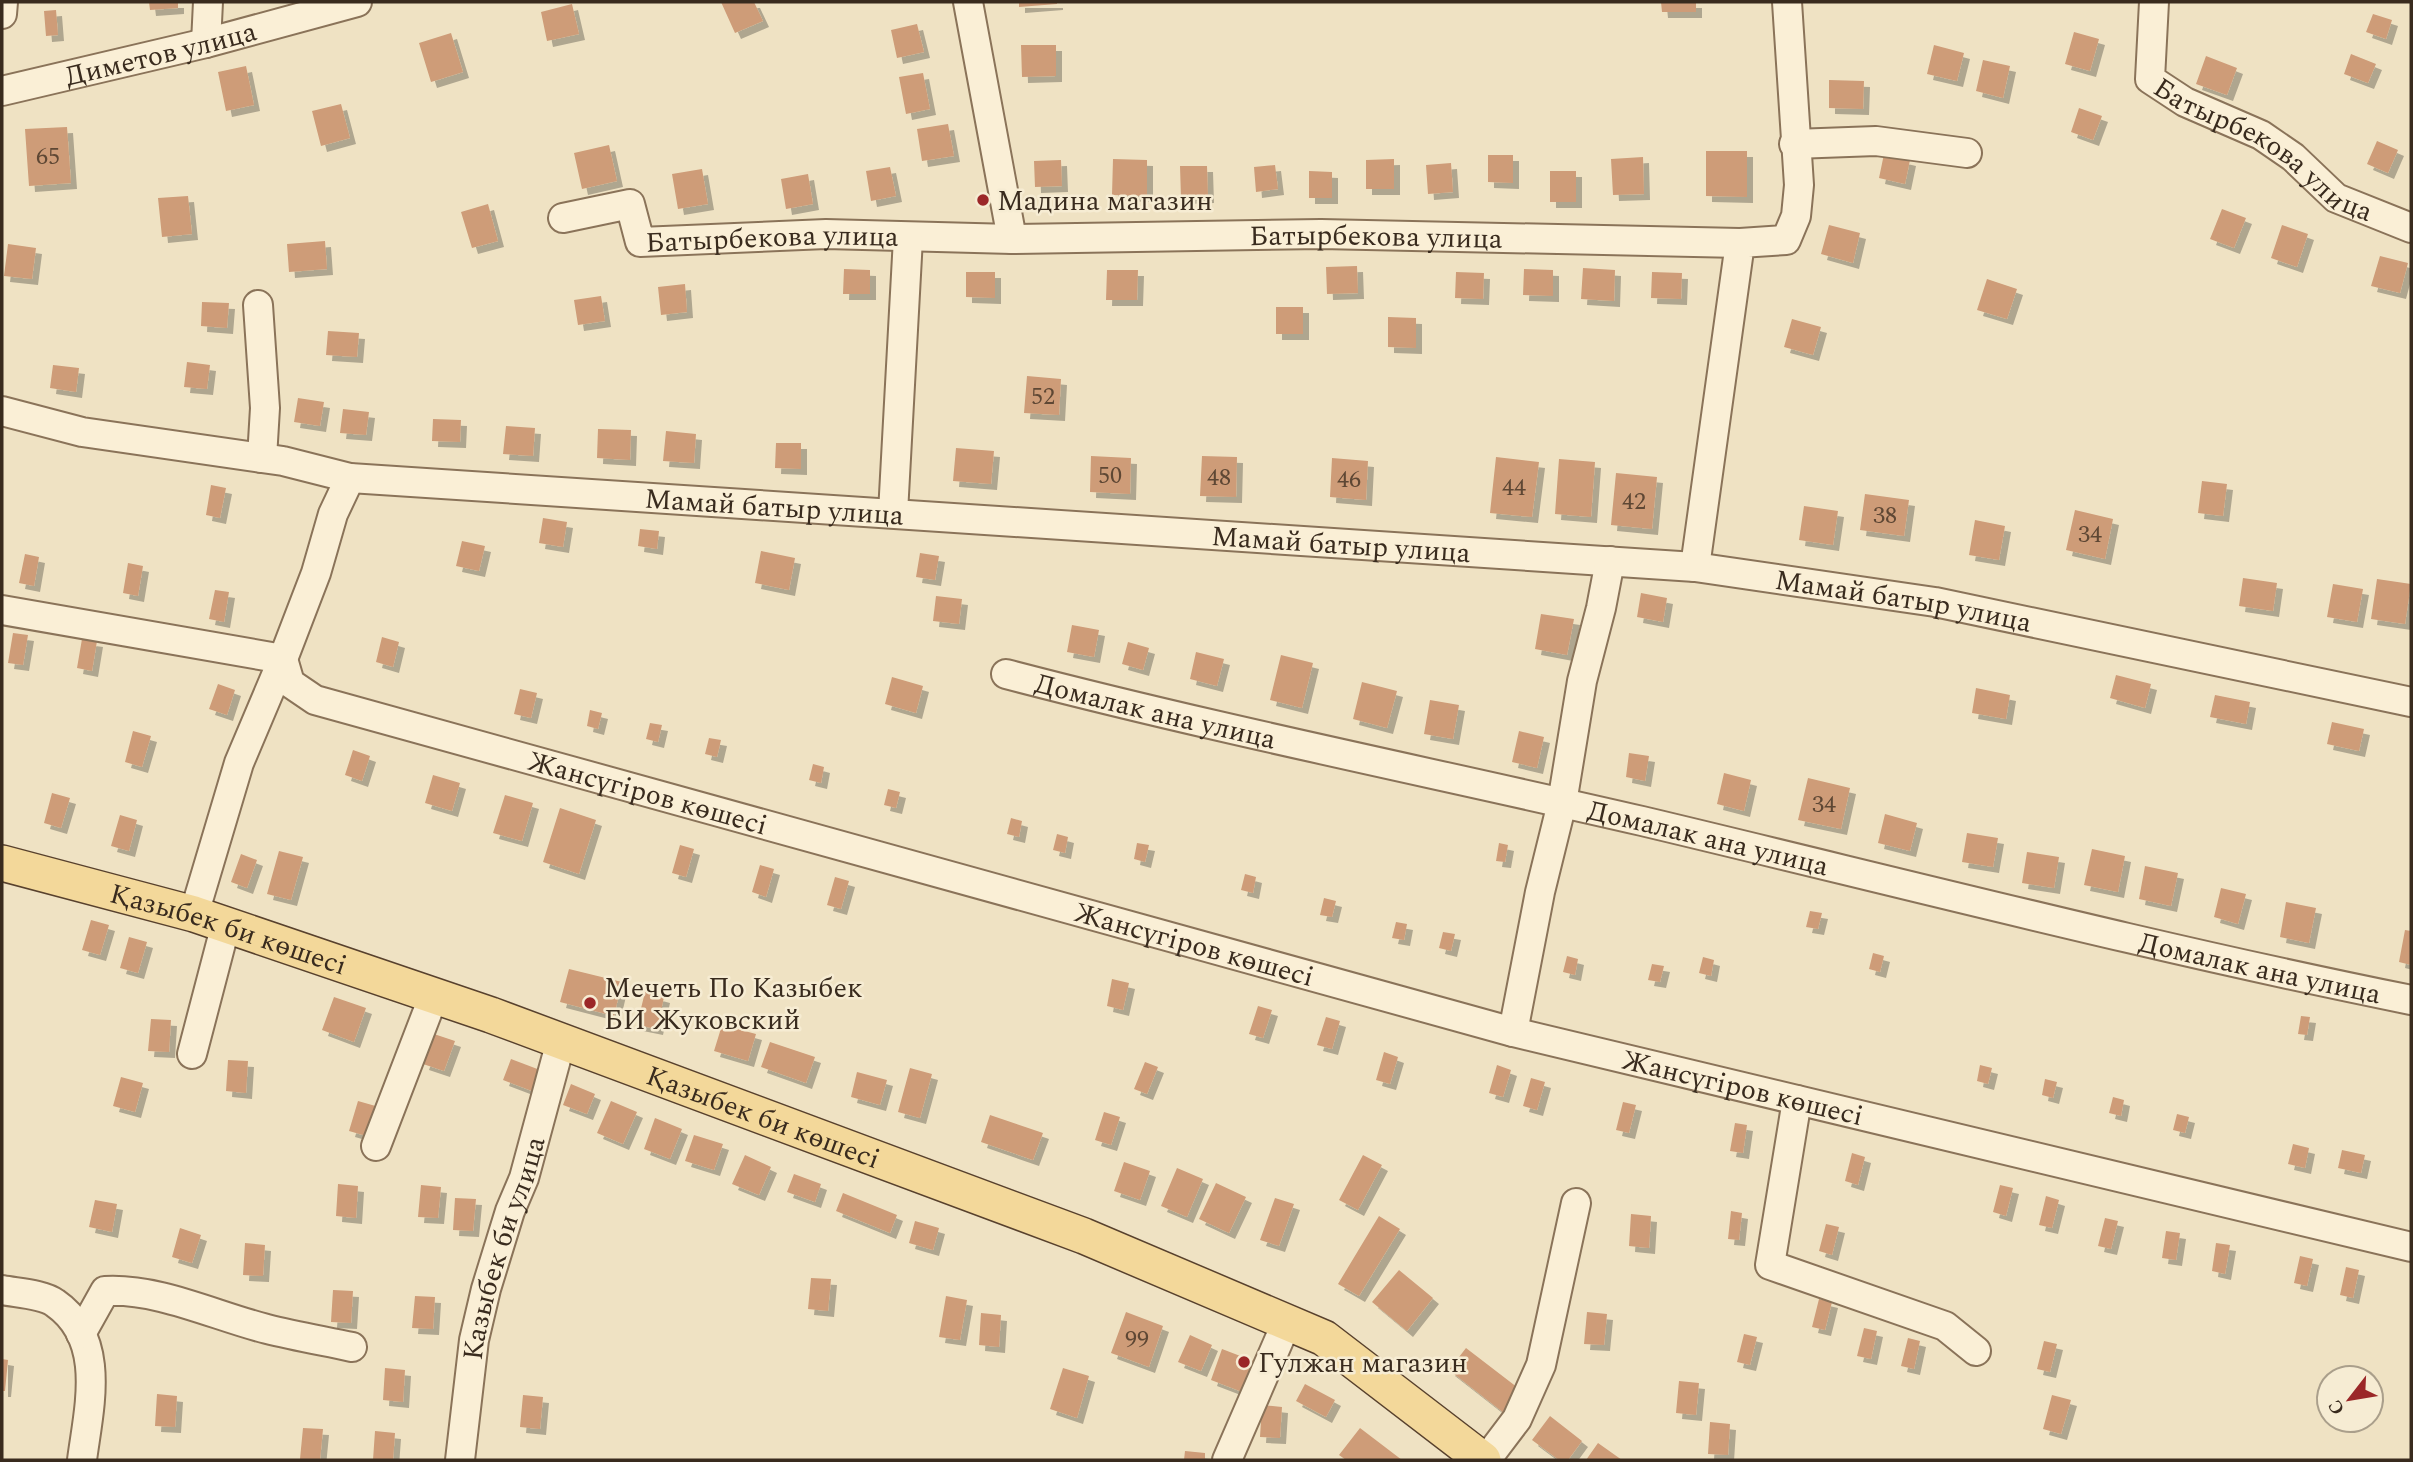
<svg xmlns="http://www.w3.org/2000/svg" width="2413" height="1462" viewBox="0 0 2413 1462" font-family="Spectral,serif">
<defs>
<filter id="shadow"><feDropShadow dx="6" dy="6" stdDeviation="0" flood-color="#0004"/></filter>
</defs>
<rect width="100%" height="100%" fill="#efe2c3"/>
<!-- building -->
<path fill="#ce9c78" filter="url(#shadow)" d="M149,2H178V8L150,10Z
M721,2H754L763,21L735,33Z
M1019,2H1057V4L1019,7Z
M1661,2H1696V12H1662Z
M572,4L579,34L547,41L541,12Z
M56,10L58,35L46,36L44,11Z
M2373,14L2392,20L2386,39L2366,32Z
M917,24L924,52L897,58L891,30Z
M2074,32L2099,39L2090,71L2065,64Z
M451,33L463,72L431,82L419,43Z
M1021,45H1056V76L1022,77Z
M1934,45L1964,53L1957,81L1927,74Z
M2351,54L2376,64L2368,83L2344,74Z
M2206,56L2237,68L2227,95L2196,84Z
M1983,60L2010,66L2003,98L1976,91Z
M246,66L254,105L226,111L218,72Z
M923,73L930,109L906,114L899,77Z
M1829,80L1864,81L1863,109L1829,108Z
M341,104L350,138L321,146L312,111Z
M2079,108L2102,116L2093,140L2071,132Z
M948,124L954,156L922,161L917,129Z
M67,127L71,183L29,186L25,129Z
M2377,141L2398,150L2388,173L2367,164Z
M609,145L617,181L582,189L574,153Z
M1706,151H1747V197L1706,196Z
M1884,154L1910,160L1905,184L1879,178Z
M1488,155H1513V183L1488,182Z
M1643,157L1644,194L1613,195L1611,159Z
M1113,159L1147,160V196L1112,195Z
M1394,159V189H1366V160Z
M1061,160L1062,186L1035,187L1034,161Z
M1451,163L1453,192L1428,194L1426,165Z
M1275,165L1278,189L1256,192L1254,167Z
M1180,166H1207L1208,197L1181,198Z
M890,167L896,196L871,201L866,171Z
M702,169L708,204L678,209L672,174Z
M1309,171L1332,172V198H1309Z
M1550,171H1576V202H1550Z
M808,174L813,204L786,209L781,179Z
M188,196L192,234L162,237L158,198Z
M488,204L498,241L472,248L461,212Z
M2222,209L2246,218L2234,248L2210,239Z
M1829,225L1860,233L1853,263L1821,254Z
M2282,225L2308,234L2297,267L2271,258Z
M325,241L327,269L289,272L287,244Z
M8,244L36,248L32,279L4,276Z
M2380,256L2408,263L2400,293L2371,286Z
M1357,266L1358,293L1327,294L1326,267Z
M1583,268L1615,270L1614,301L1581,299Z
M844,269L870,270V294H843Z
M1524,269L1553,270V296L1523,295Z
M1107,270H1138L1137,300H1106Z
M966,272H995V298L966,297Z
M1456,272L1484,273L1483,299L1455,298Z
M1652,272L1682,273L1681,299L1651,298Z
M1987,279L2017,289L2007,319L1977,310Z
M685,284L687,312L661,315L658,287Z
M601,296L605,321L578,325L574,300Z
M202,302L229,303L227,328L201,326Z
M1276,307H1303V334H1276Z
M1388,317L1416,318V348L1388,347Z
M1792,319L1821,327L1813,355L1784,347Z
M328,331L359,333L357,357L326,355Z
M187,362L210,365L207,389L184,387Z
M53,365L79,368L76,392L50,388Z
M1027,376L1061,379L1059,415L1024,413Z
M298,398L324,402L320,426L294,422Z
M343,409L369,412L366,435L340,433Z
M433,419L461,420L460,442L432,441Z
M506,426L535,428L533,456L503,454Z
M598,429L631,430L630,460L597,458Z
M666,431L696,434L694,463L663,461Z
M776,443H801V469L775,468Z
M956,448L994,451L991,484L953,481Z
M1091,456L1131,458L1130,494L1090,492Z
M1202,456L1237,457L1236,497L1200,496Z
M1496,457L1539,462L1532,517L1490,513Z
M1332,458L1368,461L1366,500L1330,497Z
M1559,459L1595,462L1591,517L1555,514Z
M1616,473L1657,477L1652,529L1611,525Z
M2202,481L2227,484L2223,516L2198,513Z
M211,485L226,488L220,518L206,515Z
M1865,494L1909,500L1904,536L1860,530Z
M1804,506L1838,511L1833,545L1799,540Z
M2075,510L2113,519L2105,559L2066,550Z
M543,518L567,522L563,547L539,543Z
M1975,520L2005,526L1999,560L1969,555Z
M640,529L659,531L657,549L638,546Z
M462,541L485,546L479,571L456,566Z
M761,551L795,558L789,590L755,583Z
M920,553L939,556L935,580L916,577Z
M25,554L39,557L34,586L19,583Z
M128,563L143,566L138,596L123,593Z
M2243,578L2277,583L2273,611L2239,606Z
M2377,579L2411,584L2405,624L2371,619Z
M2333,584L2363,589L2357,622L2327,617Z
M215,590L229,592L224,622L209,619Z
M1641,593L1667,598L1663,622L1637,617Z
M936,596L962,599L959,624L933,621Z
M1541,614L1574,619L1567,655L1535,649Z
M1072,625L1099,630L1094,657L1067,652Z
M13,633L28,635L23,665L8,663Z
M382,637L399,642L393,667L376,662Z
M82,639L97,641L92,671L77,668Z
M1128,642L1149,648L1143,670L1122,664Z
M1196,652L1224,659L1217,686L1190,679Z
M1281,655L1313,663L1302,708L1270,700Z
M2116,675L2151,684L2145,708L2110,698Z
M892,677L923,686L916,713L885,704Z
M1362,682L1397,691L1387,728L1353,719Z
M218,684L235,690L227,715L209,709Z
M1976,688L2010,695L2006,719L1972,713Z
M520,689L537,693L531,718L514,714Z
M2215,695L2250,702L2246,724L2210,717Z
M1430,700L1459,705L1453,739L1424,734Z
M590,710L602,713L598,729L587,726Z
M2332,722L2364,729L2359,751L2327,744Z
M650,723L662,725L658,742L646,739Z
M133,731L151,736L142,767L125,762Z
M1519,731L1544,737L1537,768L1512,762Z
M709,738L721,740L717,757L705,754Z
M353,750L370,756L362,781L345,775Z
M1629,753L1649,756L1645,781L1626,777Z
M813,764L824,767L821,783L809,780Z
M1724,773L1751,780L1744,811L1717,804Z
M433,775L460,783L452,811L425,803Z
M1808,778L1850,788L1841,829L1798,820Z
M888,789L900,792L896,808L884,805Z
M52,793L70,798L61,828L44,823Z
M505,795L533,803L522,841L493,833Z
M560,808L596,820L579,874L543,862Z
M1885,814L1917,823L1910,851L1878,843Z
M120,815L137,820L129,851L111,846Z
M1011,818L1022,821L1019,837L1007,834Z
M1967,833L1998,838L1993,867L1962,862Z
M1057,834L1068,837L1065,853L1053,850Z
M1137,843L1149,845L1145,862L1134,859Z
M1499,843L1508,845L1505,862L1496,861Z
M680,845L694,849L686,877L672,873Z
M2092,849L2125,856L2118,892L2084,885Z
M279,851L303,857L291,900L267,894Z
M2027,852L2059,857L2054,888L2022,883Z
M241,854L257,860L247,888L231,882Z
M760,865L774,869L766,897L752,892Z
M2145,866L2178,873L2171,906L2139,899Z
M1245,874L1256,877L1253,893L1241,890Z
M835,877L849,881L841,909L827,905Z
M2221,888L2246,894L2238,924L2214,917Z
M1324,898L1336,901L1332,917L1320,915Z
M2286,902L2316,908L2309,943L2280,937Z
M1810,911L1822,913L1818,929L1806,927Z
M91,920L109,925L100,955L82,950Z
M1396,922L1407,924L1404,940L1392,938Z
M2405,930L2411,931V965L2399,962Z
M1443,932L1455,934L1451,951L1439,948Z
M129,937L147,942L138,973L120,968Z
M1873,953L1884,956L1880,972L1869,969Z
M1567,956L1578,959L1575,975L1563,972Z
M1703,957L1714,960L1711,976L1699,973Z
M1652,964L1664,966L1660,982L1648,980Z
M569,969L622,982L614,1016L560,1002Z
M1112,979L1129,983L1123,1010L1107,1006Z
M645,992L664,997L657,1029L637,1025Z
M334,997L366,1008L354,1042L322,1030Z
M1258,1006L1272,1010L1263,1038L1249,1034Z
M2301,1016L2310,1017L2307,1035L2298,1034Z
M1326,1017L1340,1021L1332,1049L1317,1045Z
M151,1019L171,1020L169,1052L148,1051Z
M722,1025L756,1034L748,1061L714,1051Z
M434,1034L455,1041L444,1071L423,1064Z
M770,1042L815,1057L806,1083L761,1067Z
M1384,1052L1398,1057L1390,1084L1376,1080Z
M511,1059L540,1070L532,1091L503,1080Z
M228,1060L248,1061L246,1093L226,1091Z
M1145,1062L1158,1067L1147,1094L1134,1089Z
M1497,1065L1511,1070L1503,1097L1489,1093Z
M1980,1065L1992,1068L1988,1084L1977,1081Z
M910,1068L932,1074L920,1118L898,1112Z
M857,1072L887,1080L880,1105L851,1097Z
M121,1077L143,1083L135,1112L113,1106Z
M1531,1078L1545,1082L1537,1110L1523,1106Z
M2045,1079L2057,1082L2053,1098L2042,1095Z
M571,1084L595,1094L587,1114L563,1105Z
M2113,1097L2124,1100L2121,1116L2109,1113Z
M358,1101L379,1107L370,1137L349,1131Z
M611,1101L637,1112L623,1144L597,1133Z
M1623,1102L1636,1105L1629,1133L1616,1130Z
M1104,1112L1120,1117L1111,1145L1095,1140Z
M2177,1114L2189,1117L2185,1133L2173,1130Z
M990,1115L1043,1133L1033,1160L981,1142Z
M655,1118L682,1129L670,1159L644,1149Z
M1735,1123L1747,1125L1743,1153L1730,1151Z
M694,1135L723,1144L714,1170L685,1161Z
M2293,1144L2309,1148L2305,1168L2288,1164Z
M2342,1150L2365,1155L2361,1173L2338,1168Z
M1852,1153L1865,1157L1858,1185L1845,1181Z
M745,1155L771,1167L759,1195L732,1184Z
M1363,1155L1382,1165L1358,1210L1339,1200Z
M1124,1162L1150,1171L1140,1200L1114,1191Z
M1177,1168L1203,1179L1187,1217L1161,1206Z
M794,1174L821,1184L815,1202L787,1192Z
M1216,1183L1246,1197L1229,1233L1199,1219Z
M338,1184L358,1186L356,1218L336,1216Z
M421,1185L441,1187L438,1218L418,1217Z
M2000,1185L2013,1188L2006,1216L1993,1212Z
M843,1193L897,1215L890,1233L836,1211Z
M2046,1196L2059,1200L2052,1228L2039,1225Z
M455,1198L476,1199L473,1231L453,1230Z
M1275,1198L1294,1204L1279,1246L1260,1240Z
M95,1200L117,1204L112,1232L89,1227Z
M1731,1211L1742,1213L1739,1240L1728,1239Z
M1631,1214L1651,1216L1649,1248L1629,1246Z
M1379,1216L1400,1229L1359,1296L1338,1284Z
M2105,1218L2118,1221L2111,1249L2098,1246Z
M915,1221L939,1228L933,1250L909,1243Z
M1826,1224L1839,1227L1832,1255L1819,1251Z
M180,1228L201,1235L192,1263L172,1257Z
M2166,1231L2180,1233L2176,1260L2162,1258Z
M245,1243L265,1245L263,1276L243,1275Z
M2216,1243L2230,1245L2225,1274L2212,1271Z
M2300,1256L2313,1259L2307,1286L2294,1283Z
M2346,1267L2359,1270L2353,1298L2340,1295Z
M1399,1270L1433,1298L1407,1331L1372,1302Z
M811,1278L831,1279L828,1311L808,1309Z
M333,1290L353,1291L351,1323L331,1322Z
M415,1296L435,1297L433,1329L412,1328Z
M946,1296L967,1300L960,1340L939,1337Z
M1819,1299L1832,1302L1825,1330L1812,1327Z
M1126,1312L1163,1326L1149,1367L1111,1353Z
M1587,1312L1607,1314L1604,1345L1584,1344Z
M981,1313L1001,1315L999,1347L979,1345Z
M1864,1328L1877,1331L1871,1359L1857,1356Z
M1744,1334L1757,1337L1750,1365L1737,1362Z
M1190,1335L1212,1345L1201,1371L1178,1362Z
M1908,1338L1920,1341L1914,1369L1901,1366Z
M2044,1341L2057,1344L2050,1372L2037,1369Z
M1466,1348L1522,1391L1504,1413L1449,1370Z
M1222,1349L1256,1362L1245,1393L1211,1380Z
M2,1359L8,1360L5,1391H2Z
M385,1368L405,1370L403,1402L383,1400Z
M1063,1368L1089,1376L1077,1418L1050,1409Z
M1679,1381L1699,1383L1696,1415L1676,1413Z
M1305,1384L1335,1400L1326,1417L1296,1401Z
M157,1394L177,1396L175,1427L155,1426Z
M523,1395L543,1397L540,1429L520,1427Z
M2052,1395L2071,1400L2061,1434L2043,1429Z
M1262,1405L1282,1407L1280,1438L1260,1437Z
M1550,1416L1582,1441L1568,1460H1559L1532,1440Z
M1710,1422L1730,1424L1728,1455L1708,1454Z
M303,1428L323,1429L320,1460L300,1459Z
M1360,1428L1402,1460H1346L1339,1455Z
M375,1431L395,1433L393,1460H373Z
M1598,1443L1622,1460H1586Z
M1185,1451L1205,1453V1460H1184Z"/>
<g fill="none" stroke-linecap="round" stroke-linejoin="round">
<!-- minor casing -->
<g stroke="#8a7359" stroke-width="32">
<g id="minor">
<path d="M968,2L1012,239"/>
<path id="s1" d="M2154,2L2150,79L2185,102L2261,135L2293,157L2336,198L2411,228"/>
<path d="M2,14L3,2"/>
<path d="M206,43L208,2"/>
<path id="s2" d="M2,91L206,43L357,2"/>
<path d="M1794,144L1876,141L1967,153"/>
<path id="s3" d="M563,218L630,204L640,242L826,234L1012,239L1321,234L1740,243"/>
<path d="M258,305L265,408L262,458"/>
<path id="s4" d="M2,411L82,432L283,461L350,478L1695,567L1935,602L2411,702"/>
<path d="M893,513L908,238"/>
<path d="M1695,567L1740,243L1786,240L1796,216L1799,185L1787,2"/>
<path id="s5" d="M2,610L283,659L290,683L315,700L1513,1032L2411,1247"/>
<path id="s6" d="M1006,674C1216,729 1430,772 1642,821C1898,882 2153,948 2411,1000"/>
<path d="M194,914L239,763L283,659L316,573L333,514L350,478"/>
<path d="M1513,1032L1540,892L1562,803L1582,681L1601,608L1610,561"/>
<path d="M192,1054L226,924"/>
<path d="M1797,1100L1770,1265L1945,1326L1976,1351"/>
<path d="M376,1146L434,995"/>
<path d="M2,1290C17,1293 43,1294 55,1303C107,1339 89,1407 82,1460"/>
<path d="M81,1334L105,1291C159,1288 215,1316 267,1329C295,1336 324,1341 352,1347"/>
<path id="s7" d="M460,1460L474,1340L486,1289L510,1211L524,1178L561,1041"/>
<path d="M1227,1460L1286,1324"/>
<path d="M1486,1460L1517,1419L1541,1365L1576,1203"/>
</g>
</g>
<!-- major casing -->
<g stroke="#58412d" stroke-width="38">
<g id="major">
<path id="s8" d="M2,863L194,914L491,1015L1084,1236L1324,1338L1483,1460"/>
</g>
</g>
<!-- minor -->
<use href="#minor" stroke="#faefd6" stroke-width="28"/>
<!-- major -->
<use href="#major" stroke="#f3d89a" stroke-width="35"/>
</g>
<!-- markers -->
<g fill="#9b2728" stroke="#f6ecd3" stroke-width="2.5">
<circle cx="983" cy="200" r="7"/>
<circle cx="590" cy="1003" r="7"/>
<circle cx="1244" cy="1362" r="7"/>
</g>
<g text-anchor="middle" stroke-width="5" stroke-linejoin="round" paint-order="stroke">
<!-- number labels -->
<g font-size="24" fill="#5e4734">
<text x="48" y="164">65</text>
<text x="1043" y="404">52</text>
<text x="1110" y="483">50</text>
<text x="1219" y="485">48</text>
<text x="1349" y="487">46</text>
<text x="1514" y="495">44</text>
<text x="1634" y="509">42</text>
<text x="1885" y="523">38</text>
<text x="2090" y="542">34</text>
<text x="1824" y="812">34</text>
<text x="1137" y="1347">99</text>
</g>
<!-- street labels -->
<g font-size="28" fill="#392b1e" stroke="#f6ecd3">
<text dy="10" stroke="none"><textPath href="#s2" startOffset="163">Диметов улица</textPath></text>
<text dy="10" stroke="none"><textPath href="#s1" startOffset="212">Батырбекова улица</textPath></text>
<text dy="10" stroke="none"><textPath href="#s3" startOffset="240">Батырбекова улица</textPath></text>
<text dy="10" stroke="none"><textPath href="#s3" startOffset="844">Батырбекова улица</textPath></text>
<text dy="10" stroke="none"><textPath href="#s4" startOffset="780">Мамай батыр улица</textPath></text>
<text dy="10" stroke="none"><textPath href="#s4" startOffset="1348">Мамай батыр улица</textPath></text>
<text dy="10" stroke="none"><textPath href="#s4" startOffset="1914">Мамай батыр улица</textPath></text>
<text dy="10" stroke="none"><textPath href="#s6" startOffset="154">Домалак ана улица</textPath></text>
<text dy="10" stroke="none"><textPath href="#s5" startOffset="686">Жансүгіров көшесі</textPath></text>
<text dy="10" stroke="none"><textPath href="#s6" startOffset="721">Домалак ана улица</textPath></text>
<text dy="10" stroke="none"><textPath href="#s8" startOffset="236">Қазыбек би көшесі</textPath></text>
<text dy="10" stroke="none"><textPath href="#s5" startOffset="1253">Жансүгіров көшесі</textPath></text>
<text dy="10" stroke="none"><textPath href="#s6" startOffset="1288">Домалак ана улица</textPath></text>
<text dy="10" stroke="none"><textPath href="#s5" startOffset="1820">Жансүгіров көшесі</textPath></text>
<text dy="10" stroke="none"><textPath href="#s8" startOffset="803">Қазыбек би көшесі</textPath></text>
<text dy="10" stroke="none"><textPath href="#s7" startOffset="217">Казыбек би улица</textPath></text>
</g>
<!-- poi labels -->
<g font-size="28" fill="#392b1e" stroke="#f6ecd3" text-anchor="start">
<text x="997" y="210">Мадина магазин</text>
<text x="604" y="997">Мечеть По Казыбек<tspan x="604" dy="32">БИ Жуковский</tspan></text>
<text x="1258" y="1372">Гулжан магазин</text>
</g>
</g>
<!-- border -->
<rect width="2413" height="1462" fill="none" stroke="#392b1e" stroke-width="7"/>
<!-- north arrow -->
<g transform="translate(2350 1399) rotate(239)"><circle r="33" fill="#f6ecd3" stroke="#aa9f8b" stroke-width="2"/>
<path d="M0-5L12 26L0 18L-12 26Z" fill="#9b2728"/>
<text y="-10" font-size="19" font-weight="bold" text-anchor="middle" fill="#392b1e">С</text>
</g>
</svg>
